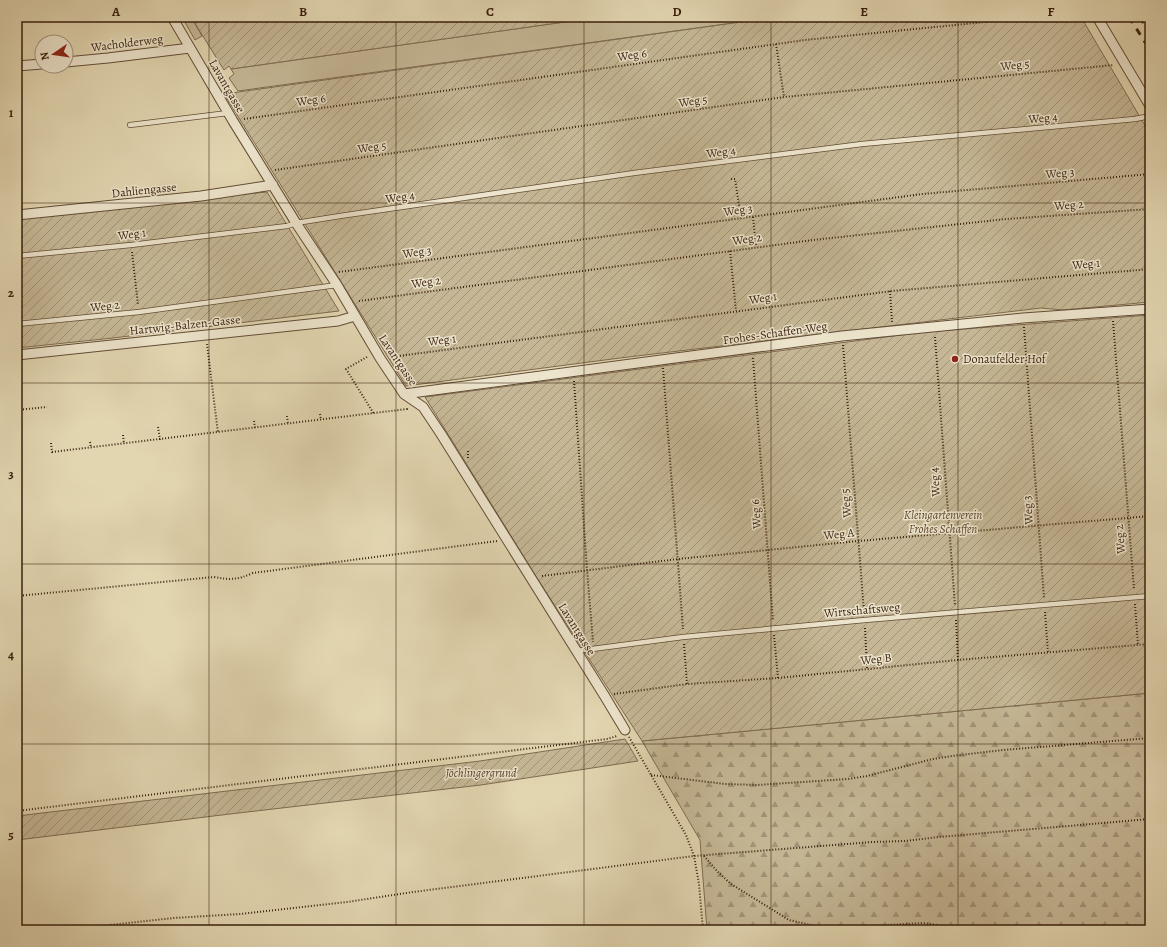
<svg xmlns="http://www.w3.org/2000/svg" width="1167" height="947" viewBox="0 0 1167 947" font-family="Alegreya,serif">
<defs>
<pattern id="forest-firs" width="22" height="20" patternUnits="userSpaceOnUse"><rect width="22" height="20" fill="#c5b795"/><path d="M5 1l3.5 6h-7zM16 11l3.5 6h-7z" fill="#a19478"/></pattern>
<pattern id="garden-furrows" width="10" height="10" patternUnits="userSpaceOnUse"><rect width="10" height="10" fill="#c5b795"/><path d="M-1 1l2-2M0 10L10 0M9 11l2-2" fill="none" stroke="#a19478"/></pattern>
</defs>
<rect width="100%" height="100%" fill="#e2d6b1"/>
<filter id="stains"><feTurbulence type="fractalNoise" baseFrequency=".005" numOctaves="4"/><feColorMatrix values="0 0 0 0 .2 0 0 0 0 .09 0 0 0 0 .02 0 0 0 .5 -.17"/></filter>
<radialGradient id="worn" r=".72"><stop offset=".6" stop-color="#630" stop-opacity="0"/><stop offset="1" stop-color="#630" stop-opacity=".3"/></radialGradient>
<!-- grass -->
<path fill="#c5b795" stroke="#7f6b51" d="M182,17H191L202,36L195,40Z
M600,17H777L238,91L229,78L234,74L231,69Z"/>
<!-- forest -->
<path fill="url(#forest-firs)" stroke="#7f6b51" d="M1150,693V930H707L700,840L642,741Z"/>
<!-- garden -->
<path fill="url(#garden-furrows)" stroke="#7f6b51" d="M191,17H600L231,69L229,66L224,70Z
M777,17H1081L1150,134V302L1063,310L1041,308L620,358L406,386L224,94Z
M267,192L339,311L113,338L17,348V216Z
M1150,315V693L642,741L539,581L425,397L924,332Z
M625,739L638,761L481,785L230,814L17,840V816L480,761Z"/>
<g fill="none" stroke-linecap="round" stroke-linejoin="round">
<!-- lane casing -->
<g stroke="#634d36" stroke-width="6">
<path id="lane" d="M130,125L228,113
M17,256L131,245L287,226L296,223L340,216L634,173L862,144L1135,119L1150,116
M17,324L139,312L337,285
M577,651L683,637L865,620L1150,596"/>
</g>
<!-- street casing -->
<g stroke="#634d36" stroke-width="11">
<path id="street" d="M172,17L233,121L296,223L337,285L380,358L404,394L423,407L441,434L604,695L625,730
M1097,17L1150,106
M66,62L108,58L190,48
M17,66L42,64
M17,215L201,196L273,185
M17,355L338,321L355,316
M404,394L842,336L1023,318L1150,309"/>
</g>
<!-- path -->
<path stroke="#391f0d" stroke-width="2" stroke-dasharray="1 2" stroke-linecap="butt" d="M776,44L784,97
M244,119L805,40L1035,17
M275,170L784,97L1114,65
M731,179H735L741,218
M753,217L756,247
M730,251L736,311
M132,252L138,305
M339,272L922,194L1150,174
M890,291L892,322
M359,301L813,240L1006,219L1150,209
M1113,321L1134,589
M1024,327L1044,598
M935,337L955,606
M207,344L218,433
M843,345L864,612
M367,357L346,369L374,414
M391,357L892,291L1150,269
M753,358L773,621
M663,368L683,629
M574,381L587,570L593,642
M17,410L47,407
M320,414L321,420
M287,416L288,424
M254,421L255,428
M158,427L160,440
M123,435L124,444
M90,442L91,448
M51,443L52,452L407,409L406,408
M468,451V458
M542,576L678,559L858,541L1150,516
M17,596L214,577C230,580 237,580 253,573L497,541
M1135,604L1138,645
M1045,612L1048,653
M956,620L958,660
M865,628L867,669
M774,635L778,678
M684,644L687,684
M614,694L687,684L778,678L958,660L1150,644
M629,737L686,835L694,856L699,884L703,930
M651,775L725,784L757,785L848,779L867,776L933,759L952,756L1003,750L1150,738
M17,811L607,739L617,736
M704,856L718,872L731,884L789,920L820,927L838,928L922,923L979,930
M63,930L174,918L240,914L347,902L413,892L694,856L872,842L905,841L939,837L1150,819
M813,930L820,928"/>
<!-- lane -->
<use href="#lane" stroke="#ece4cc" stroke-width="4.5"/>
<!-- street -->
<use href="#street" stroke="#ece4cc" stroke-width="9"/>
<!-- rail -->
<path stroke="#391f0d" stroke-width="3" stroke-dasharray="7 7" stroke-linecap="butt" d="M1129,17L1150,50
M1140,17L1150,33"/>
</g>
<!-- grid -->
<path fill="none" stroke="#391f0d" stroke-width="1" stroke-opacity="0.55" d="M209,17V930M396,17V930M584,17V930M771,17V930M958,17V930M17,203H1150M17,383H1150M17,564H1150M17,744H1150"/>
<!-- markers -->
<circle fill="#8f2418" stroke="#ece4cc" stroke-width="1.5" cx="955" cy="359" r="4"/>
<g text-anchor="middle" stroke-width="3" stroke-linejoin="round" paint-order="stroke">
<!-- street labels -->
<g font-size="12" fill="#391f0d" stroke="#ece4cc">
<text transform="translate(127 43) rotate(-7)" y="4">Wacholderweg</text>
<text transform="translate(632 55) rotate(-8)" y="4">Weg 6</text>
<text transform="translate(1015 65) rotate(-6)" y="4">Weg 5</text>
<text transform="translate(227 86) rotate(60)" y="4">Lavantgasse</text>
<text transform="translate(311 100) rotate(-8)" y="4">Weg 6</text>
<text transform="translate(693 101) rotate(-8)" y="4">Weg 5</text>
<text transform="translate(1043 118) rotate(-5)" y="4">Weg 4</text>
<text transform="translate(372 147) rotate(-8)" y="4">Weg 5</text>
<text transform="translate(721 152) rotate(-7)" y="4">Weg 4</text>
<text transform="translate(1060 173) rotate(-5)" y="4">Weg 3</text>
<text transform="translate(144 190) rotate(-6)" y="4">Dahliengasse</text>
<text transform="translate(400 197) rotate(-8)" y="4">Weg 4</text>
<text transform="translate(1069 205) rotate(-4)" y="4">Weg 2</text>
<text transform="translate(738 210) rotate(-8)" y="4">Weg 3</text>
<text transform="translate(132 234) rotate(-7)" y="4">Weg 1</text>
<text transform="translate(747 239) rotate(-8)" y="4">Weg 2</text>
<text transform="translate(417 252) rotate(-8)" y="4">Weg 3</text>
<text transform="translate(1086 264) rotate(-5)" y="4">Weg 1</text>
<text transform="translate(426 282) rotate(-8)" y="4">Weg 2</text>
<text transform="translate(763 298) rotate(-8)" y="4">Weg 1</text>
<text transform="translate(105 306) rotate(-6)" y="4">Weg 2</text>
<text transform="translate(185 325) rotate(-6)" y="4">Hartwig-Balzen-Gasse</text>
<text transform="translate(775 333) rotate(-8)" y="4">Frohes-Schaffen-Weg</text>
<text transform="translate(442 340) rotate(-7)" y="4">Weg 1</text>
<text transform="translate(398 360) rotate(56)" y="4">Lavantgasse</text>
<text transform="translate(935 482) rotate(-94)" y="4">Weg 4</text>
<text transform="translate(846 503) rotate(-95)" y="4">Weg 5</text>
<text transform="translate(1028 510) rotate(-94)" y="4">Weg 3</text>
<text transform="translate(756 514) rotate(-94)" y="4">Weg 6</text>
<text transform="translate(839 534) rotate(-6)" y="4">Weg A</text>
<text transform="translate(1120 539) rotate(-94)" y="4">Weg 2</text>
<text transform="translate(862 610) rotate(-5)" y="4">Wirtschaftsweg</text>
<text transform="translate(577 629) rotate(58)" y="4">Lavantgasse</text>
<text transform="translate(876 659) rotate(-6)" y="4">Weg B</text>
</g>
<!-- poi labels -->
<g font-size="12" fill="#391f0d" stroke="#ece4cc" text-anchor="start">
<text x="963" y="363">Donaufelder Hof</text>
</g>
<!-- park labels -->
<g font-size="12" font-style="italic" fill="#5c452f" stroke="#ece4cc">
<text x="943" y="519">Kleingartenverein<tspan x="943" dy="14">Frohes Schaffen</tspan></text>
<text x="481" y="777">Jöchlingergrund</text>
</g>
</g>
<!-- margin -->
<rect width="1167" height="947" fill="none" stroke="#e2d6b1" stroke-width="44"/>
<!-- north arrow -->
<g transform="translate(54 54) rotate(257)"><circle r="19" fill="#ece4cc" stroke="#a49580"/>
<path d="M0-3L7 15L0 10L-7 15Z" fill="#8f2418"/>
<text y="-6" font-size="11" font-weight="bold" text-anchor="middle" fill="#391f0d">N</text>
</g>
<rect x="22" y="22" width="1123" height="903" fill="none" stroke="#391f0d" stroke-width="1.5"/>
<g font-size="13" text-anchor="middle" font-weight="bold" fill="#391f0d">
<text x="116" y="16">A</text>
<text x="303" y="16">B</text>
<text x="490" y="16">C</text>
<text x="677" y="16">D</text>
<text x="864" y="16">E</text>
<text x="1051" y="16">F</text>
<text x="11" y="117">1</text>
<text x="11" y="297">2</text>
<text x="11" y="478">3</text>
<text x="11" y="659">4</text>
<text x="11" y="839">5</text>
</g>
<rect width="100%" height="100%" filter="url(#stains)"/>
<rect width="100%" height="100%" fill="url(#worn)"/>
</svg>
